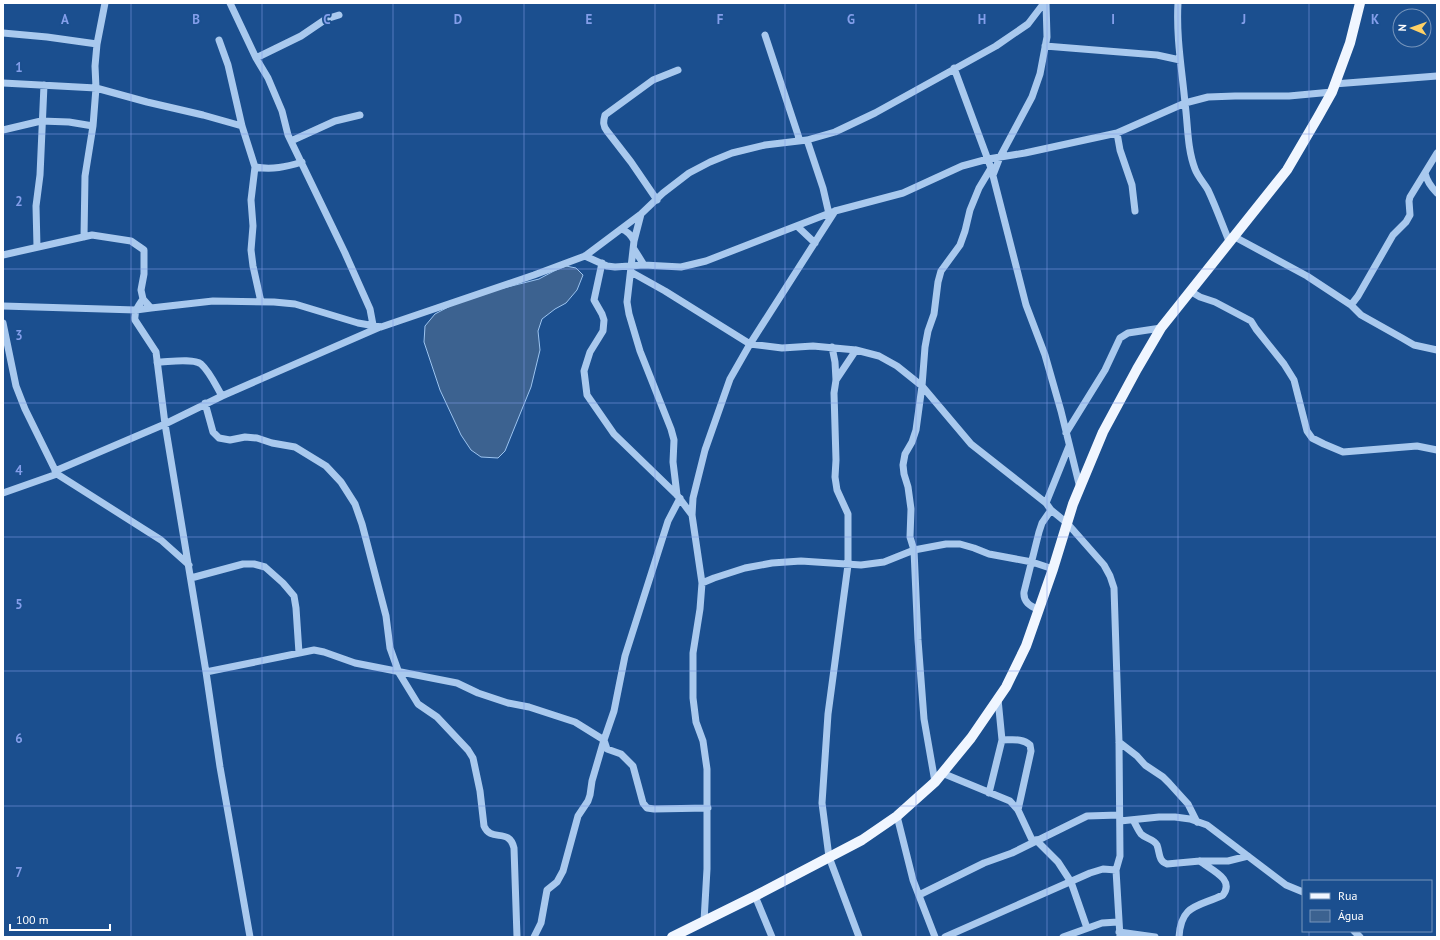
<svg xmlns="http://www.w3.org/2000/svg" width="1440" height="940" viewBox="0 0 1440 940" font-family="'PT Sans',sans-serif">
<rect width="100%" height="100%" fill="#1b4f8f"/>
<!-- water -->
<path fill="#3c6290" stroke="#9cc4f0" d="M566,266L576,268L583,275L577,290L566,303L555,309L542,319L538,331L540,350L531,387L505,451L498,458L481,457L471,450L461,435L440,390L424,342L425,326L435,314L454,304L492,291L539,279L554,271Z"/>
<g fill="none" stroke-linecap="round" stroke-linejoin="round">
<!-- minor -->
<path stroke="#a9c9ee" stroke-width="7" d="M230,3L256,58L268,78L282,111L288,135L345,253L370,309L373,325
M1178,3C1176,37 1182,70 1185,103C1188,125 1187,148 1195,169C1198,177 1204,183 1208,190C1216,207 1222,224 1229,241
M3,33L47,37L97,44
M765,35L800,141
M219,40L228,65L242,126L255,167L251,200L253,226L251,250L253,266L261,302
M1045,46L1157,55L1180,60
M256,58L301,36L326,19L339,15
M954,68L991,168L1026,305L1045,355L1061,411L1080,488
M3,83L96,88L147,102L203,115L242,126
M1334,84L1437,76
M3,130L41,121L69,122L93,126
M1117,133L1120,150L1132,185L1135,211
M807,140L823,188L829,214
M291,141L335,121L360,115
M255,167C272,170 286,167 302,162
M1425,173C1427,182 1431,187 1437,193
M993,175L1000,157L1032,97L1040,74L1047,37L1046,3
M657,200L631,162L607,131C603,126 603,122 605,115L653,80L678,70
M641,214L634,241L627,302L629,314L640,351L671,429L674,440L673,462L677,495
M797,226L815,243
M621,229C628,231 631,235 634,241
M1233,236L1307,276L1351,305L1361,315L1402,338L1414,345L1437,350
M84,237L85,176L93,126L96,88L95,66L97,44L105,3
M37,247L36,206L40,175L44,85
M634,249L644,265
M3,255L92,235L131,241L144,250V274L141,290L143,299L151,308L213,301L274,302L295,304L358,323L381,327L534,275L585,256L641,214L663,193L689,173L710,162L732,153L765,145L807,140L835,132L875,113L996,46L1028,24L1044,3
M585,256L607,266L615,267L644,265L681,267L706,261L835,211L903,193L962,166L988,159L1025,153L1117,133L1185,103L1208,97L1235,96H1289L1332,92
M602,263L594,300L602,314L604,320L603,331L590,352L584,371L587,395L614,434L677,495L692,515
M631,272L665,291L750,344L782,348L813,346L856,350L879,356L897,366L922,386L971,444L1046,503L1051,510L1067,523L1104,565L1110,576L1114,588L1119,742L1120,856L1116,870L1120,937
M1190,291L1200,297L1215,302L1251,321L1256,329L1284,364L1294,380L1307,431L1312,438L1324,444L1343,452L1417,446L1437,450
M143,299C138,306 134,312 135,320L156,352L165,424L206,672L220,767L250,937
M1351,305L1358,296L1393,235L1406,222L1410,215L1409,201L1410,197L1437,153
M3,306L136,310L151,308
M3,323L16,386L25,409L57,474L161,540L189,565
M832,347L835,362L836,380L834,393L836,460L835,477L837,490L848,514V565L828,714L822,803L829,857L859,937
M157,362C168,362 193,358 201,364C210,372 216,386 222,396
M836,380L856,350
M205,403L213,432L219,438L230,440L245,437L257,438L272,443L295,447L326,466L341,482L355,504L362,524L386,616L390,648L399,673L418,704L437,717L468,750L473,758L480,791L484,826C491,843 509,827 514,848L517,937
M1066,433L1105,370L1120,338L1128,333L1161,328
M55,471L165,424L222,396L380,327
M3,493L57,474
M1046,503L1069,446
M191,578L243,564H254L265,567L283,583L294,596L296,608L299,653
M702,583L714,578L745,568L772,563L801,561L861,565L884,562L914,550L946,544H960L974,548L989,554L1032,562L1053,569
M1039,610C1030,606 1023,602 1024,592L1039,532L1042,523L1051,510
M206,672L314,650L324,652L355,663L457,683L478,693L508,703L529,707L575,722L604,740L607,749L621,754L633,766L643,803L647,808L654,809L708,808
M1002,740C1012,740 1023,738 1030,745L1031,751L1018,810
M1119,742L1137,756L1145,765L1163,777L1169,783L1188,804L1197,822
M942,773L1010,801L1018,810L1033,842
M935,782L924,719L918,640L914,550L910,537L911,509L908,487L904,474L903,465L905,454L912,442L916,430L922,386L925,347L928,331L934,314L938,282L941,271L960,245L965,231L970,210L979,188L991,168
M989,793L1002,740L998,699
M897,816L913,880L935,937
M1133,820C1136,825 1138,830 1141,834C1146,839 1154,839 1157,845C1160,853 1158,861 1167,864L1200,861H1228L1248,856
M1120,821L1159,817H1175L1190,819L1207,825L1286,885L1303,892
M1036,840L1058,862L1071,882L1087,928
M919,895L984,863L1012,853L1087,816L1119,815
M755,896L772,937
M704,921L707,869V769L703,741L696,722L693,698V653L700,609L702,583L692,515L693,498L705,450L730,379L750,344L835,211
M1354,931L1360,937
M1119,932L1155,937
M534,937L541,923L547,890L557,882L563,871L578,816L588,801L590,795L592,781L604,740L614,711L625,656L668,521L680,498
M945,937L1090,873L1103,869L1116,870
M1063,937L1102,923L1118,922
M1179,937C1181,904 1198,907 1223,895C1235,879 1211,870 1200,861"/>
<!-- major -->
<path stroke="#f0f6ff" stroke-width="10" d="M672,937L755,896L862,840L897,816L935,782L971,738L1006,687L1026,646L1053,569L1073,504L1103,432L1137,369L1161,328L1287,170L1318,117L1332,92L1350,43L1360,3"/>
</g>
<!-- grid -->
<path fill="none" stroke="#839eea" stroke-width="1" stroke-opacity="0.55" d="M131,3V937M262,3V937M393,3V937M524,3V937M655,3V937M785,3V937M916,3V937M1047,3V937M1178,3V937M1309,3V881M3,134H1437M3,269H1437M3,403H1437M3,537H1437M3,671H1437M3,806H1437M1309,931V937"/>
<g font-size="13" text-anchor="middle" font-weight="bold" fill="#839eea" stroke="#1b4f8f" stroke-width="3.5" stroke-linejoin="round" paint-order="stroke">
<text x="65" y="24">A</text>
<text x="196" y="24">B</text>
<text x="327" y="24">C</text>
<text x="458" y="24">D</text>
<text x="589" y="24">E</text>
<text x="720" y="24">F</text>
<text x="851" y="24">G</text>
<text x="982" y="24">H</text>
<text x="1113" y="24">I</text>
<text x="1244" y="24">J</text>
<text x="1375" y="24">K</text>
<text x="19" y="72">1</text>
<text x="19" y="206">2</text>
<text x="19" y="340">3</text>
<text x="19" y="475">4</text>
<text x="19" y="609">5</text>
<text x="19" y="743">6</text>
<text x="19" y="877">7</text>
</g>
<!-- border -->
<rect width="1440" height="940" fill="none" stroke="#ffffff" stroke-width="8"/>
<!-- legend -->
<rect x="1302" y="880" width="130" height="52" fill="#1b4f8f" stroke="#7695bc"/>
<rect x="1310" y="893" width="20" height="6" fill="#f0f6ff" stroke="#7695bc"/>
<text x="1338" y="900" font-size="12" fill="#ffffff">Rua</text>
<rect x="1310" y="910" width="20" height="12" fill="#3c6290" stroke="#7695bc"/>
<text x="1338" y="920" font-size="12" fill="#ffffff">Água</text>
<!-- north arrow -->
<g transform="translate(1412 28) rotate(272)"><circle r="19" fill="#1b4f8f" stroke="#7695bc"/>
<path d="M0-3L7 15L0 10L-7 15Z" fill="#ffd166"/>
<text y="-6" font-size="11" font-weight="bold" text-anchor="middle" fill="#ffffff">N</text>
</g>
<!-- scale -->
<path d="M10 924v6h100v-6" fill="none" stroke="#ffffff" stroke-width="2"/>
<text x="16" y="924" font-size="12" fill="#ffffff" stroke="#1b4f8f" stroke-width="3" paint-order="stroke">100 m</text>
</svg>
